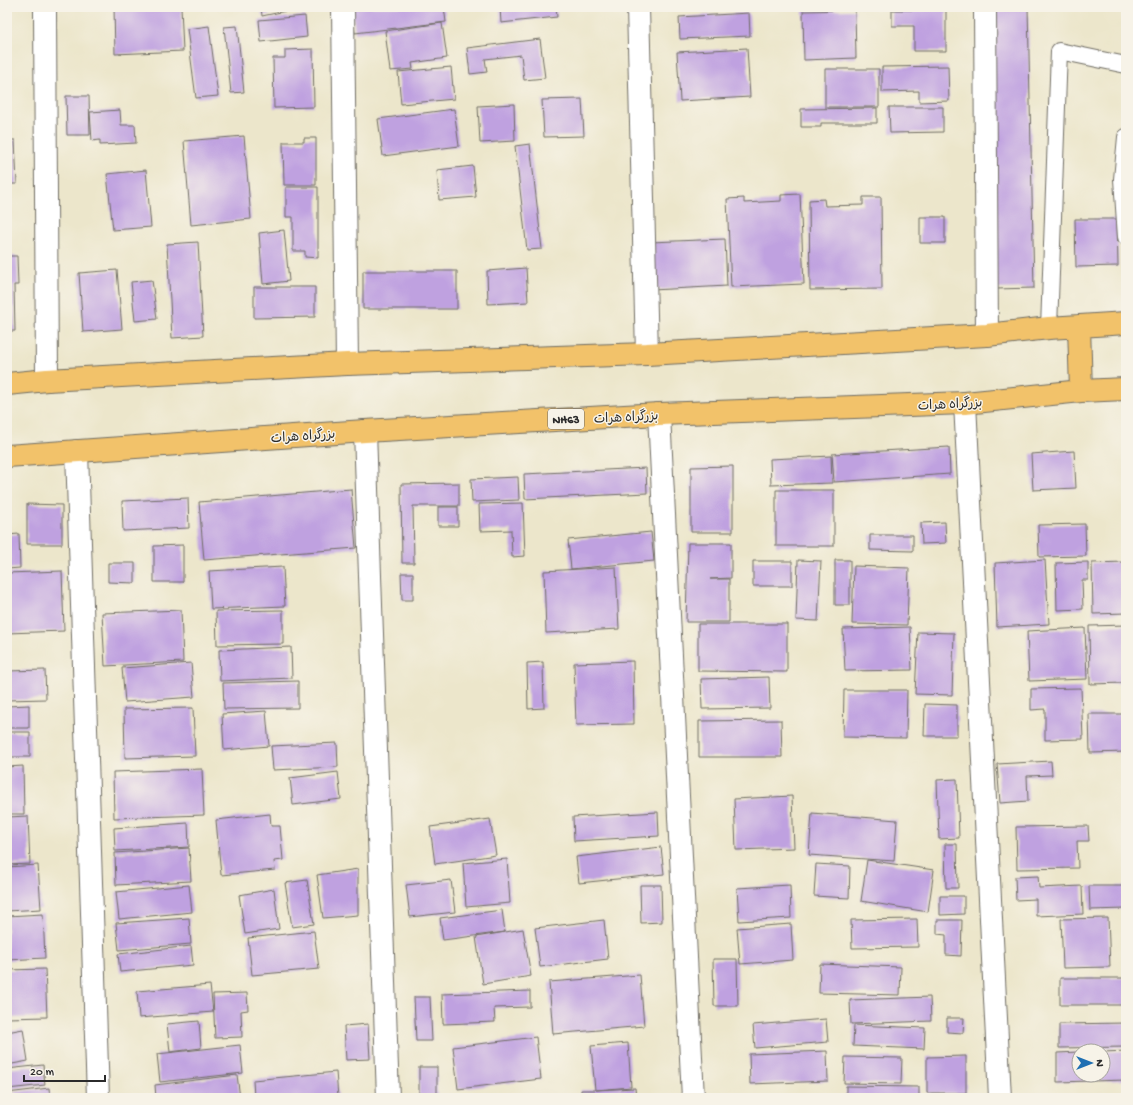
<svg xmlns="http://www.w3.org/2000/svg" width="1133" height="1105" viewBox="0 0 1133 1105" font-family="'Gochi Hand','Playpen Sans Arabic',sans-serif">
<rect width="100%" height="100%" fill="#f7f3e8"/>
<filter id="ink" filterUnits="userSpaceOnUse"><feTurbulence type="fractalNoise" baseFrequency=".025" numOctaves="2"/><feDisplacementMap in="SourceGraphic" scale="8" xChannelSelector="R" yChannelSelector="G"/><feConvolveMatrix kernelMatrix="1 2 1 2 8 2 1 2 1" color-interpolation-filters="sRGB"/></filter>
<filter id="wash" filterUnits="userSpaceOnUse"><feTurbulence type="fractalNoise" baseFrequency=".012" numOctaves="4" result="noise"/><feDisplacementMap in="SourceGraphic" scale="16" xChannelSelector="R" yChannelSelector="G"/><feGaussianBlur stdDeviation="0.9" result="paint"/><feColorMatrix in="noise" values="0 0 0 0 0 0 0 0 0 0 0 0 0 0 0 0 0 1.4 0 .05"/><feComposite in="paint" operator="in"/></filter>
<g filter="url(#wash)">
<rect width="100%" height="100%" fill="#ece6cb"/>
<g id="blocks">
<!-- building -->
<path fill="#bfa1e0" d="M114,7H181L183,51L115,54Z
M261,7H300V8L262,16Z
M352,7H444L446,22L355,33Z
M500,7H556L557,17L501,23Z
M990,7H1028L1034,288L996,289Z
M855,10L856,58L804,60L803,11Z
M892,10H946V51H914V26H892Z
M749,13L750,36L680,39L679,17Z
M305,16L307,37L261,42L259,20Z
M442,23L447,58L412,63L413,69L390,71L385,31Z
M209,26L218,96L196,98L187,29Z
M237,26L244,92L231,93L224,27Z
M540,39L545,78L524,80L521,55L485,59L487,72L470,74L467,48Z
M747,48L750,97L680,101L677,52Z
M313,49L314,107L274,108L273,58H285V50Z
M948,66L949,101L919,102V91L882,92V67Z
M451,67L454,99L401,104L398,72Z
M825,69H879V107H825Z
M66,96H89L90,135H67Z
M582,99L584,136L544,137L542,100Z
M514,104L515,141L480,143L478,106Z
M889,107H943V132L890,133Z
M877,108V123H821V127H801V109Z
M454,109L459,146L383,156L378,119Z
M120,110L121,125H135L136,143L100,145V140L92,141L90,112Z
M244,136L251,219L191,225L184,141Z
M304,138H316V185H284L283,142H304Z
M7,140H15L17,184H7Z
M530,144L542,249L527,250L515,146Z
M473,166L476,197L439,200L437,170Z
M146,170L151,227L113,230L107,174Z
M286,187H318V258L305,257V251H293V217H286Z
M800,194L804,284L731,287L727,199L744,198V203L781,201V195Z
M863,197H881L882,289L810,290L809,200L824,199L825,206L863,205Z
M920,217H945V243H920Z
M1075,219H1117L1118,266L1076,267Z
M284,230L289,281L263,284L259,233Z
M725,239L727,286L652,290L650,242Z
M198,242L203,336L172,338L167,244Z
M7,256H17L18,285H14L15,331H7Z
M526,268L528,302L488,304L487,271Z
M117,270L122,329L83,332L79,273Z
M363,271H457V309H363Z
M152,280L157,319L135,321L131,282Z
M254,287H315V317L254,318Z
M949,447L950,474L834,482L832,454Z
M1074,451L1076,488L1033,490L1031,454Z
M831,456L832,483L771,485L770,459Z
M733,466V532H691V467Z
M646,468L647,493L525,499L524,474Z
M518,477L519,500L472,502L471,479Z
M459,483V506H413L414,563H402L401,484Z
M351,489L356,548L204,560L199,502Z
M776,490H834V546H776Z
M188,498L189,528L123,531L122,501Z
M523,503L525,556L512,557L511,530L480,531L479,504Z
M27,504L62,505V544H27Z
M438,507H458V526H438Z
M945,522L946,543L922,544L921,523Z
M1085,524L1086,556L1039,557L1038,525Z
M651,532L654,561L571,569L568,540Z
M19,534L20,568L7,569V535Z
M870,535H913V551L870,550Z
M688,543H731V578L710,579H729V622H686Z
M183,545V582H154V546Z
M798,560L821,561L818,621L796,620Z
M835,560H850V605H835Z
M1045,560L1049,624L997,627L995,563Z
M753,561H792V586H753Z
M1088,562V580H1082L1083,609L1057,610L1056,563Z
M1125,562L1126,613L1093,614L1092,563Z
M108,563H135V583L108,582Z
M854,566L909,568L907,625L852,624Z
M283,567L285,606L211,609L209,571Z
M616,567L619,629L546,633L544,571Z
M62,571L64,631L7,633V573Z
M401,573H413V600H402Z
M181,610L183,662L105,666L102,613Z
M283,610V644L217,645L216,611Z
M698,624H787V672L698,671Z
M1126,625V683L1090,684L1089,626Z
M910,627L912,670L845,671L843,629Z
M1085,628L1087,679L1029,681L1027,631Z
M918,632L954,633L952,695L915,694Z
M291,647L292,678L220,681L219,650Z
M633,661L634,724L576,725L574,663Z
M543,662L544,708L528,709L527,663Z
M191,663L194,697L125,702L122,668Z
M45,670L46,699L7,700V671Z
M769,677L770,708L702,709L701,679Z
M298,681V708L224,709L223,683Z
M1081,688L1083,739L1045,740V709L1031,710V689Z
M844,690H907L906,738L843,737Z
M925,704L957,705V736H924Z
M29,705V728H7V706Z
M193,708L195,756L125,758L124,709Z
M266,711L269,746L224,750L222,714Z
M1089,714H1126V752L1090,753Z
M781,720L782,757H699V721Z
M7,732H30V757H7Z
M337,743L338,767L273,770L271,746Z
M1051,761L1052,775L1027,776L1028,801L1000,803L997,764Z
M23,766L24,814H7V767Z
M202,769L204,815L114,818L113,772Z
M338,772L341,799L293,805L290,778Z
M957,779L959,838L939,839L937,780Z
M792,796L794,848L736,850L734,799Z
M658,812L659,836L574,841L573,817Z
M812,813L897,820L894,861L809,855Z
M270,814L271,826H280L283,860L274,861L275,870L221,875L216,820Z
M28,816L30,864L7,865V817Z
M490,819L496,855L435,864L430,827Z
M188,823L189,847L115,851L114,828Z
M1088,826L1089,841H1077L1078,868L1017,869L1016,827Z
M945,844H957L958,888H946Z
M661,847L664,874L579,883L576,857Z
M189,848L191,881L116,885L115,853Z
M507,859L510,903L466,907L463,863Z
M867,860L934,870L928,912L861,901Z
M816,864L850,866L849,898L814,896Z
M38,865L41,909L7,911V867Z
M358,869V915L323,918L317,875Z
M1038,876L1039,888L1082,886L1083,914L1036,916V899L1016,900L1015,877Z
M307,880L314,924L292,927L285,883Z
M451,880L455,912L410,917L406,885Z
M189,885L192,912L119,919L116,892Z
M640,885H661L662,922L641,923Z
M790,885L791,918L739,921L737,888Z
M1089,886H1124L1125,909L1090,910Z
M274,889L279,929L245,934L239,895Z
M940,896H964V914L940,915Z
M502,910L505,932L443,940L440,918Z
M43,914L45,958L7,960V916Z
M189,918L191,944L119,950L116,923Z
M1108,918L1110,967L1063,968L1061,919Z
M917,919L918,947L852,948L851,920Z
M604,920L608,959L540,967L535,928Z
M937,920H962L961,956L946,955V935L937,934Z
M791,924L793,960L740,964L737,928Z
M523,929L531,976L483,984L476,937Z
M314,931L319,969L252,975L248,938Z
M191,946L193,965L120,972L118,954Z
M713,959H737L738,1006H714Z
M820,964L901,967L900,995L819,993Z
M45,969L47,1017L7,1018V970Z
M640,975L644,1026L553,1034L549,982Z
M1060,978H1126V1005H1060Z
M210,985L213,1012L139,1018L137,991Z
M530,991V1007L494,1008L495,1022L443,1024L442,994Z
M247,993L248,1010L241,1011L242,1037L215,1038L213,994Z
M414,997H430L432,1041H416Z
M930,997L931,1021L851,1024L850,1000Z
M947,1018H964L963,1033L947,1032Z
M826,1019L828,1042L755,1048L753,1025Z
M199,1021L201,1048L170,1052L167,1024Z
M1126,1023V1047L1059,1048V1024Z
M368,1024L370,1059L346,1060L344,1026Z
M854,1025L925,1028L924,1049L853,1046Z
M23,1029L28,1061L7,1065V1032Z
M536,1037L541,1079L458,1089L453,1047Z
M628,1043L631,1087L596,1090L635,1088L636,1098H581V1090H595L591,1046Z
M240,1045L243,1073L160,1082L157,1054Z
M827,1051L828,1081L750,1084L749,1054Z
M1126,1051V1080L1057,1082V1053L1079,1052V1075H1103V1052Z
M966,1056V1093H927V1057Z
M845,1057L902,1058L901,1084L844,1083Z
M43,1065L45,1085L7,1089V1069Z
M419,1067H437V1098H419Z
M336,1072L338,1097L325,1098H254L253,1080Z
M237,1075L240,1098H156L155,1085Z
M846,1086L919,1087V1098H846Z
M49,1088L50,1098H7V1093Z"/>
</g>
</g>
<g filter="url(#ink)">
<use href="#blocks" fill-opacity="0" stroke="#6f6c63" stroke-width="1"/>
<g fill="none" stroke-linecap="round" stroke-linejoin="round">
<!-- lane casing -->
<g stroke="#6f6c63" stroke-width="18">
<path id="lane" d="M1126,137L1122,179L1126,237
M1049,328L1059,51L1126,65"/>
</g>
<!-- street casing -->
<g stroke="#6f6c63" stroke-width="24">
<path id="street" d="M45,7L47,380
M343,7L347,364
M638,7L647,354
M985,7L987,335
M965,403L1000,1098
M659,414L693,1098
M365,431L388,1098
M77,451L98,1098"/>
</g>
<!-- highway casing -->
<g stroke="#6f6c63" stroke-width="24">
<path id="highway" d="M1079,326L1081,391
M7,384L47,380L347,364L647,354L987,335L1049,328L1126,323
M7,456L365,431L659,414L965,403L1081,391L1126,389"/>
</g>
<!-- lane -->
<use href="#lane" stroke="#fff" stroke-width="16"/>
<!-- street -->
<use href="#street" stroke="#fff" stroke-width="22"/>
<!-- highway -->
<use href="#highway" stroke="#f2c26a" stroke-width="22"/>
</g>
</g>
<g text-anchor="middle" stroke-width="3" stroke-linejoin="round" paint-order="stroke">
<!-- shield labels -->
<rect fill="#f7f3e8" stroke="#686764" stroke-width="1" x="548" y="409" width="36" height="20" rx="3"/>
<g font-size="12" font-weight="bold" fill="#2b2b2b">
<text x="566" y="423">NH63</text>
</g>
<!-- street labels -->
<g font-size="13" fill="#2b2b2b" stroke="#f7f3e8">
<text transform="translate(950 403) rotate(-3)" y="5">بزرگراه هرات</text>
<text transform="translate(626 416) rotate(-3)" y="5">بزرگراه هرات</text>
<text transform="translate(303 435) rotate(-4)" y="5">بزرگراه هرات</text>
</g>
</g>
<!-- margin -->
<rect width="1133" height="1105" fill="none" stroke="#f7f3e8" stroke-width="24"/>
<!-- north arrow -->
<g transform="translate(1091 1063) rotate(90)"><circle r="19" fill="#f7f3e8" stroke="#a5a39c"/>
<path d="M0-3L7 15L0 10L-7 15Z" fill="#1f6fb2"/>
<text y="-6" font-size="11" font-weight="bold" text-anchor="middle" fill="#2b2b2b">N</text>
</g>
<!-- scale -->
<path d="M24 1075v6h81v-6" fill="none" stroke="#2b2b2b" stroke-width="2"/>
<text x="30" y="1075" font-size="12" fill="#2b2b2b" stroke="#f7f3e8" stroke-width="3" paint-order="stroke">20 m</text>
</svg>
